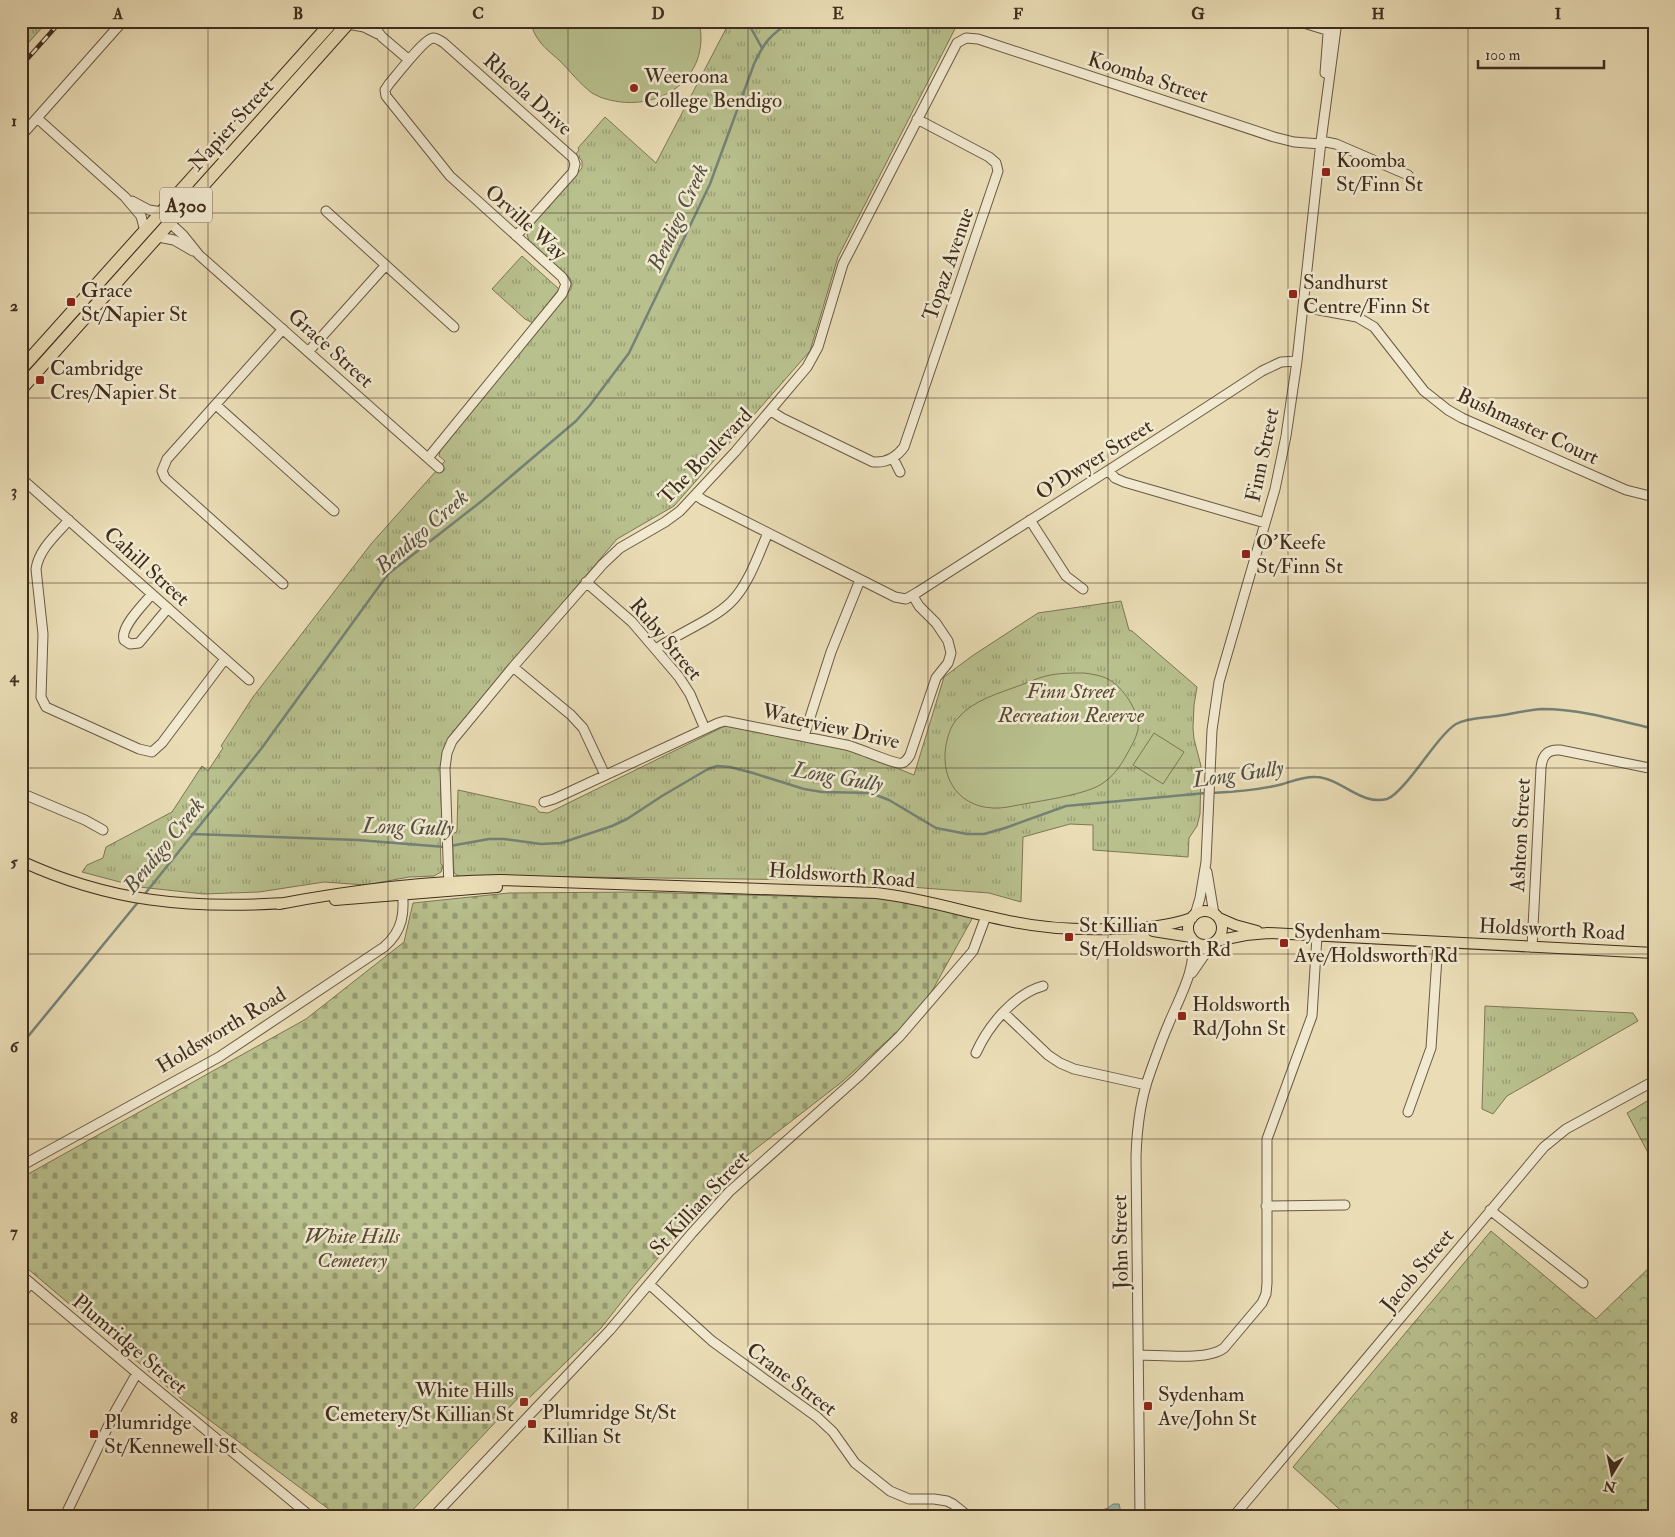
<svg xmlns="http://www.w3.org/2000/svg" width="1675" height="1537" viewBox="0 0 1675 1537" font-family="'IM FELL Double Pica',serif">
<defs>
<pattern id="grass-tufts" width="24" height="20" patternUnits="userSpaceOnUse" patternTransform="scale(1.25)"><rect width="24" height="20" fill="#b8c08d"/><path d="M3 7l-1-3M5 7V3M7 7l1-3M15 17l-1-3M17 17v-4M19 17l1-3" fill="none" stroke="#979c73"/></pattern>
<pattern id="forest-crowns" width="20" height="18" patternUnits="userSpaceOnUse" patternTransform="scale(1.25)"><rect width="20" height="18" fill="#b8c08d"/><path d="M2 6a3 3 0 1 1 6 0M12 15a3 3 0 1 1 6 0" fill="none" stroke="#979c73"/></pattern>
<pattern id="cemetery-stones" width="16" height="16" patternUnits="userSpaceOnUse" patternTransform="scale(1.25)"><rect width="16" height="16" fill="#b8c08d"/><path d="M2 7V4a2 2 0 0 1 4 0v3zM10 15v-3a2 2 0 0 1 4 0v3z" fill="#979c73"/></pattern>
</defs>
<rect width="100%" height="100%" fill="#eaddb6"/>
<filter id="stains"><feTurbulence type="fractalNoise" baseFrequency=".004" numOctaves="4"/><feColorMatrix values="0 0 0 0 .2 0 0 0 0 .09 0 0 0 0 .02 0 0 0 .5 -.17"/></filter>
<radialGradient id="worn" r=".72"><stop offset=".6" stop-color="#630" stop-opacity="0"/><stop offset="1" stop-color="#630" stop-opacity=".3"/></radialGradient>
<!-- grass -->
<path fill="url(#grass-tufts)" stroke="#7c7655" d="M21,21H48L21,51Z
M730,21H959L838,257L810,351L674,506L617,539L452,733C435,764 442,802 443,836H440L441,864L443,866L441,872L434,876L409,877L366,885L324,882L259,892L204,894L139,887L82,872L87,865L103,858L106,847L172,812L202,766L208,771L223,748L221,746L253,697L371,544L445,461L439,456L440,451L571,289L572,285L570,278L529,241L527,234L529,227L582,168V161L576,154L579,150L578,148L605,117L656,163Z
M522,256L559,289L533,323L525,319L492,289Z
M1121,601L1129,630L1132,631L1197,687L1194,705L1193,728L1194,739L1201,766L1200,814L1197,826L1189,838L1188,857L1093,850V825L1070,824L1023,837L1021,902L989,893L818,880L579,877H460L454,873L452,833H455L457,831L458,790L535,807L539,812L548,813L723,727L727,726L857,752L914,775L944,677L972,656L1038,613Z
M1485,1006L1633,1013L1638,1021L1507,1096L1493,1114L1482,1109Z"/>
<!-- forest -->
<path fill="url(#forest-crowns)" stroke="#7c7655" d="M1654,1097V1164L1627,1113Z
M1491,1231L1596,1319L1654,1263V1516H1347L1293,1467Z"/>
<!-- cemetery -->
<path fill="url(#cemetery-stones)" stroke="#7c7655" d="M638,892L892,899L973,917L922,1009L843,1081L744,1158L634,1286L601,1328L526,1401L520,1396L407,1516H338L184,1401L21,1263V1178L306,1019L404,942L413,903L509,893Z"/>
<!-- pitch -->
<path fill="#b8c08d" stroke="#7c7655" d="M530,21H699C712,79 658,114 606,99C601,98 596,95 592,93C580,84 570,71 559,60C552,54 543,47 538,39C534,34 532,27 530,21Z
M1084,673C1091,674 1099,675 1106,678C1123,686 1140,712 1138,730C1136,738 1131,747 1127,754C1120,767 1112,778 1100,785C1081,796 1032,802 1008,807C967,814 939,786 946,745C948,735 951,725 958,718C973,700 1000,693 1021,685C1029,682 1038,678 1046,676C1058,673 1072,673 1084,673Z
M1154,733L1184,752L1163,784L1133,765Z"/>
<!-- water -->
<path fill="#98bbb2" stroke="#748276" d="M1113,1504H1119L1122,1516H1091L1097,1512L1108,1508Z"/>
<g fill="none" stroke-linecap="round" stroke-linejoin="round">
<!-- stream -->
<path stroke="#748276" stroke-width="2.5" d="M747,21L762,48
M1211,793C1234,792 1257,790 1279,785C1291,782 1303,776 1316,777C1341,778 1361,806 1387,799C1400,795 1426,756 1437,743C1442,737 1449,728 1456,724C1467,718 1484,718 1497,716C1511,714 1527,710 1542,709C1580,709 1617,720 1654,729
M192,834L358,840L445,847
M450,846L489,839H504L541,844L561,843L612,826L627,819L662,796L708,769L717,766L730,767L753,773L804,789L822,792L871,793L889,800L936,828L967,834H984L1005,828L1066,806L1206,793
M144,895L261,749L388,574L483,500L576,421L590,405L629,353L710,184L754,64C764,42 771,34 792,21
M21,1045L139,901"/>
<!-- minor casing -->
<g stroke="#6a5943" stroke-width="11">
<path id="minor" d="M370,21L382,37L409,60
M1297,21L1333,32
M348,24L364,27L378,34
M1325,73L1329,21
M37,118L125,197L141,216L145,231
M21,136L123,21
M1321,141L1336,144L1408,175
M132,201L149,210L162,212
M326,211L454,327
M170,223L183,235L199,255L439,468
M158,237L174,240L193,251
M1303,307L1357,317L1374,327L1424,391L1448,410L1462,418L1626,490L1654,497
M283,329L167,459L162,471L165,478L283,584
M308,352L386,265
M216,405L334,511
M771,411L782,418L873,462C886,463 896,458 904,447L998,171L996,163L989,157L917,119
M428,458L562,294L566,284L562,277L450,176L386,96L385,90L389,84C396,76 424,39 433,38C437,38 441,41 444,43L573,158L575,164L573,172L516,236
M893,458L900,472
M1109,471L1115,478L1124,482L1265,523
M21,478L249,680
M696,495L703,500L895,597L906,599L918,592C1033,518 1148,446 1262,371L1281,362L1297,361
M69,520C56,535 39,549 36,569L43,634L41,697L46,707L139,749L152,752L162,743L225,659
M1030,520L1066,576L1083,589
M586,582L632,622L679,677L690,694L705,729
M152,594C143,605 120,627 124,640L130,644L139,643L168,608
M656,649C678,633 713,620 731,602C749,584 758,555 768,533
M513,667L571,715L583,728L605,775
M804,736L831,652L860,580
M21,793L85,820L103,830
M544,802L554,799L718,723L725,721L846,745C857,747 895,765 902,763C906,762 908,758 910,755L936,678L948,663L951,653L948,641L936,623L919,606L913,596
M1207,872L1214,914
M449,888L445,768L447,753L452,741L513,667L603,564L620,548L665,522L680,511L735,452L807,367L818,347L843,264L957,43L966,38L978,39L1274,137L1294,142L1321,144
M1195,915L1200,898L1206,862L1212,730L1219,682L1275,489L1286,436L1297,361L1321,141L1337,21
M1532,947L1541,768C1542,756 1547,749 1560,750L1654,769
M1192,973L1212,944
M1004,1013L1048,1055L1060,1063L1074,1069L1146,1085
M976,1053C988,1026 1014,994 1043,986
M1408,1112L1431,1048L1438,942
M21,1166L219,1057L384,947C403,931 405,912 402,889
M1266,1206L1345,1205
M1490,1210L1583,1283
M21,1275L137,1373L310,1516
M649,1284L712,1341L817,1417L833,1432L855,1463L890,1491L909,1499H934L947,1501L953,1504L968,1516
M21,1294L31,1283
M1138,1355C1160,1355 1208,1361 1224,1348L1262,1303L1266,1294L1267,1283V1139L1312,1016L1317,936
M65,1516L116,1410L137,1373
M434,1516L610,1330L692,1233L729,1192L858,1077L900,1036L973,951L986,916
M1140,1516L1136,1156C1137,1127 1140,1100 1150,1073C1156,1056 1162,1039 1169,1023C1180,996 1197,969 1192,939
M1234,1516L1544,1147L1566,1129L1654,1081"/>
</g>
<!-- major casing -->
<g stroke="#3f2d1d" stroke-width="12">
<path id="major" d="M21,861C109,902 190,909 285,903
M335,900L497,887
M279,904C352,890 426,881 500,880L876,893C923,898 967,913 1014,922C1047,929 1080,930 1113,929C1140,929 1166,927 1192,918
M1188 928a17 17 0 1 1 34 0a17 17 0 1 1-34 0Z
M1219,918L1235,925L1257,931
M1153,931L1191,937
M1216,941L1246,935L1268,933L1654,953"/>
</g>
<!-- highway casing -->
<g stroke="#3f2d1d" stroke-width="14">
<path id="highway" d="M21,369L333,21
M21,389L350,21"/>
</g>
<!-- minor -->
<use href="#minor" stroke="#f1e9d0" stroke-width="9"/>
<!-- major -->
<use href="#major" stroke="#eaddb6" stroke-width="10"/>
<!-- highway -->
<use href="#highway" stroke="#eaddb6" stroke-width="12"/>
<!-- rail casing -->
<g stroke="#3f2d1d" stroke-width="4.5">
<path id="rail" d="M21,66L61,21"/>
</g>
<!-- rail -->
<use href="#rail" stroke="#f1e9d0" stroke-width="2.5" stroke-dasharray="8" stroke-linecap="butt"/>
</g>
<!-- grid -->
<path fill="none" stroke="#3f2d1d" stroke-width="1" stroke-opacity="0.55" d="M208,21V1516M388,21V1516M568,21V1516M748,21V1516M928,21V1516M1108,21V1516M1288,21V1516M1468,21V1516M21,213H1654M21,398H1654M21,583H1654M21,768H1654M21,954H1654M21,1139H1654M21,1324H1654"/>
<!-- markers -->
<g fill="#8f2418" stroke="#f1e9d0" stroke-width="2">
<circle cx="634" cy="88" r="5"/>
<rect x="1321" y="167" width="10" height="10" rx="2.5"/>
<rect x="1288" y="289" width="10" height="10" rx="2.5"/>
<rect x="66" y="297" width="10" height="10" rx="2.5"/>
<rect x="35" y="375" width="10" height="10" rx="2.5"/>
<rect x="1241" y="549" width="10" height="10" rx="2.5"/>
<rect x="1064" y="932" width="10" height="10" rx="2.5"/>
<rect x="1279" y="938" width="10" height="10" rx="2.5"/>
<rect x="1177" y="1011" width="10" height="10" rx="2.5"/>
<rect x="519" y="1397" width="10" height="10" rx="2.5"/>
<rect x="1143" y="1401" width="10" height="10" rx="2.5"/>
<rect x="527" y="1419" width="10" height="10" rx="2.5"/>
<rect x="89" y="1429" width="10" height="10" rx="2.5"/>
</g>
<g text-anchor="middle" stroke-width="5" stroke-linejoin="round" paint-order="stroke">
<!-- shield labels -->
<rect fill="#f1e9d0" stroke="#746553" stroke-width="1" x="160" y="187.5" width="52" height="35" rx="4"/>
<g font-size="20" font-weight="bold" fill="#3f2d1d">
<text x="186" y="212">A300</text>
</g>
<!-- poi labels -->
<g font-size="21" fill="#3f2d1d" stroke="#f1e9d0" text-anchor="start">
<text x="644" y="83">Weeroona<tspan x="644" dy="24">College Bendigo</tspan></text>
<text x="1336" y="167">Koomba<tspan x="1336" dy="24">St/Finn St</tspan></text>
<text x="1303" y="289">Sandhurst<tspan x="1303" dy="24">Centre/Finn St</tspan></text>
<text x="81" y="297">Grace<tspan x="81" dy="24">St/Napier St</tspan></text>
<text x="50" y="375">Cambridge<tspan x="50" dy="24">Cres/Napier St</tspan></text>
<text x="1256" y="549">O'Keefe<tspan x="1256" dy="24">St/Finn St</tspan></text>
<text x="1079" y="932">St Killian<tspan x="1079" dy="24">St/Holdsworth Rd</tspan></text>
<text x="1294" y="938">Sydenham<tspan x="1294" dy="24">Ave/Holdsworth Rd</tspan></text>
<text x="1192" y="1011">Holdsworth<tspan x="1192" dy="24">Rd/John St</tspan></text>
<text x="514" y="1397" text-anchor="end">White Hills<tspan x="514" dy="24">Cemetery/St Killian St</tspan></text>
<text x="1158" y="1401">Sydenham<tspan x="1158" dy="24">Ave/John St</tspan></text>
<text x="542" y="1419">Plumridge St/St<tspan x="542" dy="24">Killian St</tspan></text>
<text x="104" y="1429">Plumridge<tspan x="104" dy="24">St/Kennewell St</tspan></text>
</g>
<!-- street labels -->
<g font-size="21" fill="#3f2d1d" stroke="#f1e9d0">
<text transform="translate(1148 77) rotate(18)" y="7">Koomba Street</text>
<text transform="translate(528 94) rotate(42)" y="7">Rheola Drive</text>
<text transform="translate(231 125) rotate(-48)" y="7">Napier Street</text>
<text transform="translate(526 222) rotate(42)" y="7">Orville Way</text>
<text transform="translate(948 264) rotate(-71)" y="7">Topaz Avenue</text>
<text transform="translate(331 348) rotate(42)" y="7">Grace Street</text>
<text transform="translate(1528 426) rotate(25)" y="7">Bushmaster Court</text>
<text transform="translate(1262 455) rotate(-78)" y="7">Finn Street</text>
<text transform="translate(705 456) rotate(-46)" y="7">The Boulevard</text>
<text transform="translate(1094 459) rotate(-32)" y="7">O'Dwyer Street</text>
<text transform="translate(147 566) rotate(42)" y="7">Cahill Street</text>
<text transform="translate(666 639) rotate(50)" y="7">Ruby Street</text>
<text transform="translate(831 726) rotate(13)" y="7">Waterview Drive</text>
<text transform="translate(1520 835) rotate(-87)" y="7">Ashton Street</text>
<text transform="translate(842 875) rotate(4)" y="7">Holdsworth Road</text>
<text transform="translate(1552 929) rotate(3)" y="7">Holdsworth Road</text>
<text transform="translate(221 1030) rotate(-31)" y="7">Holdsworth Road</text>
<text transform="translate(699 1203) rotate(-47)" y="7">St Killian Street</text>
<text transform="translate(1120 1242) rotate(-91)" y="7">John Street</text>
<text transform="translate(1417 1270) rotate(-50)" y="7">Jacob Street</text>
<text transform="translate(130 1344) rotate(40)" y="7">Plumridge Street</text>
<text transform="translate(792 1379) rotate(37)" y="7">Crane Street</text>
</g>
<!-- park labels -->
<g font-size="21" font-style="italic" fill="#574a33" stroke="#f1e9d0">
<text x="1071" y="698">Finn Street<tspan x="1071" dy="24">Recreation Reserve</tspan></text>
<text x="352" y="1243">White Hills<tspan x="352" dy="24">Cemetery</tspan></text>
</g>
<!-- water labels -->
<g font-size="22" font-style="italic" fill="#555042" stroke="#f1e9d0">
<text transform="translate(677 217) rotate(-65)" y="8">Bendigo Creek</text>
<text transform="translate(421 531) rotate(-41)" y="8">Bendigo Creek</text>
<text transform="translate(1238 773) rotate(-8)" y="8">Long Gully</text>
<text transform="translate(838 776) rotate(10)" y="8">Long Gully</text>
<text transform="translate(408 826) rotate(2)" y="8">Long Gully</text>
<text transform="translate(163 845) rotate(-51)" y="8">Bendigo Creek</text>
</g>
</g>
<!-- margin -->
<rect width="1675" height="1537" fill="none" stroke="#eaddb6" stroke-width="55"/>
<!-- north arrow -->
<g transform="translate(1612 1474) rotate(190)" stroke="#f1e9d0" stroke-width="4" paint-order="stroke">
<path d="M0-4L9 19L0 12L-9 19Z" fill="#3f2d1d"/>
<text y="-8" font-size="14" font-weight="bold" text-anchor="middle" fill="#3f2d1d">N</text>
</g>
<!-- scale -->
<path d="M1478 60v8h126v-8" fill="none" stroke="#3f2d1d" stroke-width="2.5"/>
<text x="1485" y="60" font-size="15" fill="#3f2d1d" stroke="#f1e9d0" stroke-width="4" paint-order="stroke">100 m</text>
<rect x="28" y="28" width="1620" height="1482" fill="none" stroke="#3f2d1d" stroke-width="2"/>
<g font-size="16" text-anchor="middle" font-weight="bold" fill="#3f2d1d">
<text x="118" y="19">A</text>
<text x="298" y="19">B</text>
<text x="478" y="19">C</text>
<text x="658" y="19">D</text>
<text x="838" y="19">E</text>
<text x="1018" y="19">F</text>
<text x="1198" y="19">G</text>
<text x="1378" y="19">H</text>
<text x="1558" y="19">I</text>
<text x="14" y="126">1</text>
<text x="14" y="311">2</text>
<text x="14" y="496">3</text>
<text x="14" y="682">4</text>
<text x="14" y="867">5</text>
<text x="14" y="1052">6</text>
<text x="14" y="1237">7</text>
<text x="14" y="1423">8</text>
</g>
<rect width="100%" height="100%" filter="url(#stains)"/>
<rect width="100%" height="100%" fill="url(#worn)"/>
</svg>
